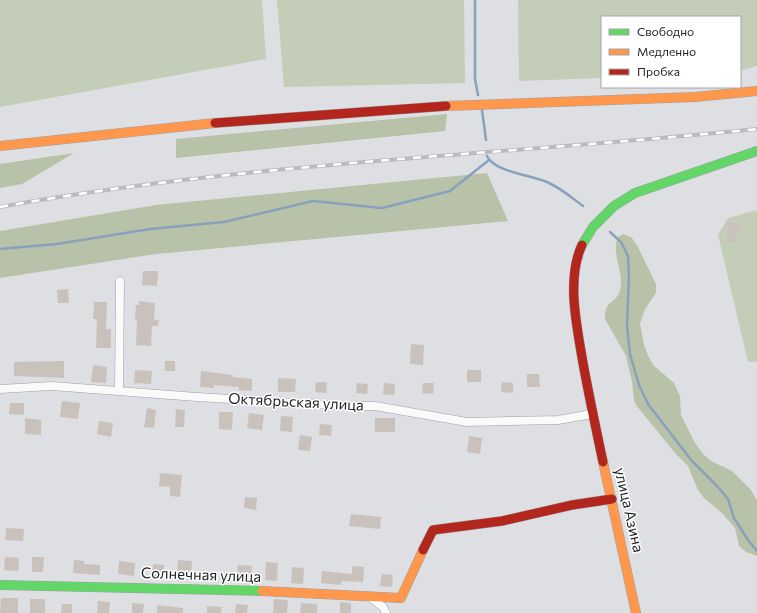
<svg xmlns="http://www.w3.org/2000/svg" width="757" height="613" viewBox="0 0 757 613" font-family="Commissioner,sans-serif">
<rect width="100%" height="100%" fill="#dddfe2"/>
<!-- green -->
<path fill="#c4cdb8" d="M0,0H262L266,59L0,107Z
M277,0H464L465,83L284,87Z
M518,0H757V66L740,71V17H602V78L519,81Z
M757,210V362H748L718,235L728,218Z"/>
<!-- forest -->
<path fill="#b8c2a9" d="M447,114L445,131L176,158V139Z
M74,153L22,184L0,188V164Z
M487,173L508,221L156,254L0,278V231L156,205Z
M623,234L631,237L637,245L656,284V293L645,309L640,324L644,345L649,358L654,366L674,383L680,396L681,415L695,443L703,454L711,461L732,471L751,490L757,501V556L746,552L739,546L735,528L723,514L704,498L698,490L688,466L675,453L636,405L634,400L632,382L626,356L605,319C605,301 611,306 618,295C621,291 621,285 621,280C621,268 608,240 623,234Z"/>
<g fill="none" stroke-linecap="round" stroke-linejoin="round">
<!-- stream -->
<path stroke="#88a1bd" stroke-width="2.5" d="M475,0V79L478,95
M482,110L486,140
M487,156C495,173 534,175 549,183C562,189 572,198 583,206
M610,232L621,242L628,256L629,277L627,326L630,354L639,385L648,404L692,461L718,487L728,499L734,518L748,540L757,551
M0,249L57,244L150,229L224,222L313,201L382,208L450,191L489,160"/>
</g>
<!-- building -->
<path fill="#c9c2bc" d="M727,223H741V231H736V242H728Z
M143,271H158L157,286L142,285Z
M68,289L69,303H58L57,290Z
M139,301L155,303L154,320H159L158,326H152L151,346L136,345L137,320H135L136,305H139Z
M94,302H107L106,329H111V348H96L97,319H93Z
M411,344L424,345L423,365L410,364Z
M64,361V378L14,376V362Z
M165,361H175V371H165Z
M93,365L107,367L106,383L91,382Z
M135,370L152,371L151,384L134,383Z
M467,370H481V382H467Z
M201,371L233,375V377L252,379V391L239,390V387L214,385V388L200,387Z
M527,374H539L540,387H527Z
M278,378L296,379L295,392H278Z
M316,382H327L326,393L315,392Z
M502,382L513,383V393L501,392Z
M357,383L368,384L367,394L356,393Z
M384,383L395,384L394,395L383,394Z
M423,383H434L433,394L422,393Z
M62,401L80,403L78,419L60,417Z
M10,403H24V415L9,414Z
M147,408L156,410L154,428L144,427Z
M176,409L185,410L184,427H175Z
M219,412H233L232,430L219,429Z
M249,413L264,415L262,430L247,428Z
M281,416L293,417L292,432L280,431Z
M25,418L41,420V435L25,434Z
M375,418H395V432H375Z
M99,421L113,423L111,437L97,434Z
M320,424L332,425L331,436L319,435Z
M300,435L312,437L310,451L298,450Z
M469,436L482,438L480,454L467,452Z
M160,473L182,475L180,497L170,496V487L159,486Z
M245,497L257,498L256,510L244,508Z
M351,514L381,517L380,529L349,526Z
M6,528L24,529L23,541L5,540Z
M5,557L19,558L18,571L4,570Z
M32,557H44L43,572H32Z
M74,560L84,561V564L100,565V575L73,573Z
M178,560L192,561L191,577L177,576Z
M119,561L135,563L134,576L118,574Z
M266,562L278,563L277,581L265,580Z
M153,564L164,565L163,579L152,578Z
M238,565L252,566L251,579L237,578Z
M352,566L364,567L363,582L342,581L341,585L321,583L322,571L352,574Z
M292,567L304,568L303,584L291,583Z
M382,574L393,575L392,587L380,586Z
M1,598H18V613H0Z
M30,599H45V613H30Z
M274,599L288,600L287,613H273Z
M98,601L110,602L109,613H97Z
M340,602L351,603V613H340Z
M132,603L144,604L143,613H132Z
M301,603L317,604V613H300Z
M62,604H72V613H61Z
M236,604L248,605L247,613H235Z
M157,605L183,608V613H157Z
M207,606L222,607L221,613H207Z"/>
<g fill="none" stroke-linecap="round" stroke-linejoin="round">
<!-- street casing -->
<g stroke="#9ea0a2" stroke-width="9">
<path id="street" d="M0,389L52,386L197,397L345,406H375L467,422L558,420L592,414
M119,391L120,281
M370,597L383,607L386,613"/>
</g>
<!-- fast casing -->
<g stroke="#9ea0a2" stroke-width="10">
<path id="fast" d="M582,245L593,227L614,206L635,193L757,151
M0,585L262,591"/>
</g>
<!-- slow casing -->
<g stroke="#9ea0a2" stroke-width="10">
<path id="slow" d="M446,106L695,97L757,91
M0,146L215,123
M603,462L636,613
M262,591L401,598L423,550"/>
</g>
<!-- jam casing -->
<g stroke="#9ea0a2" stroke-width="10">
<path id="jam" d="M215,123L446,106
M582,245C566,279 577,327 583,363C589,396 596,429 603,462
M423,550L433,530L502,521L572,505L612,499"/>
</g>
<!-- street -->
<use href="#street" stroke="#fafafb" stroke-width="8"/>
<!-- fast -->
<use href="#fast" stroke="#63d668" stroke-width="9"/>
<!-- slow -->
<use href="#slow" stroke="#ff974d" stroke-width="9"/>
<!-- jam -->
<use href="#jam" stroke="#b3261e" stroke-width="9"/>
<!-- rail casing -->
<g stroke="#bbbbbc" stroke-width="4">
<path id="rail" d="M0,207C250,162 505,155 757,129"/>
</g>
<!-- rail -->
<use href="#rail" stroke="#fff" stroke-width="2.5" stroke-dasharray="8" stroke-linecap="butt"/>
</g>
<g text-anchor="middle" stroke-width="3" stroke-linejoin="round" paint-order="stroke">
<!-- street labels -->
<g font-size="15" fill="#1e2022" stroke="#fff">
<text transform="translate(296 402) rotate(3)" y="5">Октябрьская улица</text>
<text transform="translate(629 510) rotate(77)" y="5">улица Азина</text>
<text transform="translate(201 575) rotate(2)" y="5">Солнечная улица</text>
</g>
</g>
<!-- legend -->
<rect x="601" y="16" width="140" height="72" fill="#ffffff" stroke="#a5a6a7"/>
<rect x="609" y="29" width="20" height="6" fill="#63d668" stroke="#a5a6a7"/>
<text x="637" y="36" font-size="12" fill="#1e2022">Свободно</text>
<rect x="609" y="49" width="20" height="6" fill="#ff974d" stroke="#a5a6a7"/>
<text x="637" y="56" font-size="12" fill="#1e2022">Медленно</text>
<rect x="609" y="69" width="20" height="6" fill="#b3261e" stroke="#a5a6a7"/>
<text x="637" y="76" font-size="12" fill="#1e2022">Пробка</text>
</svg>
